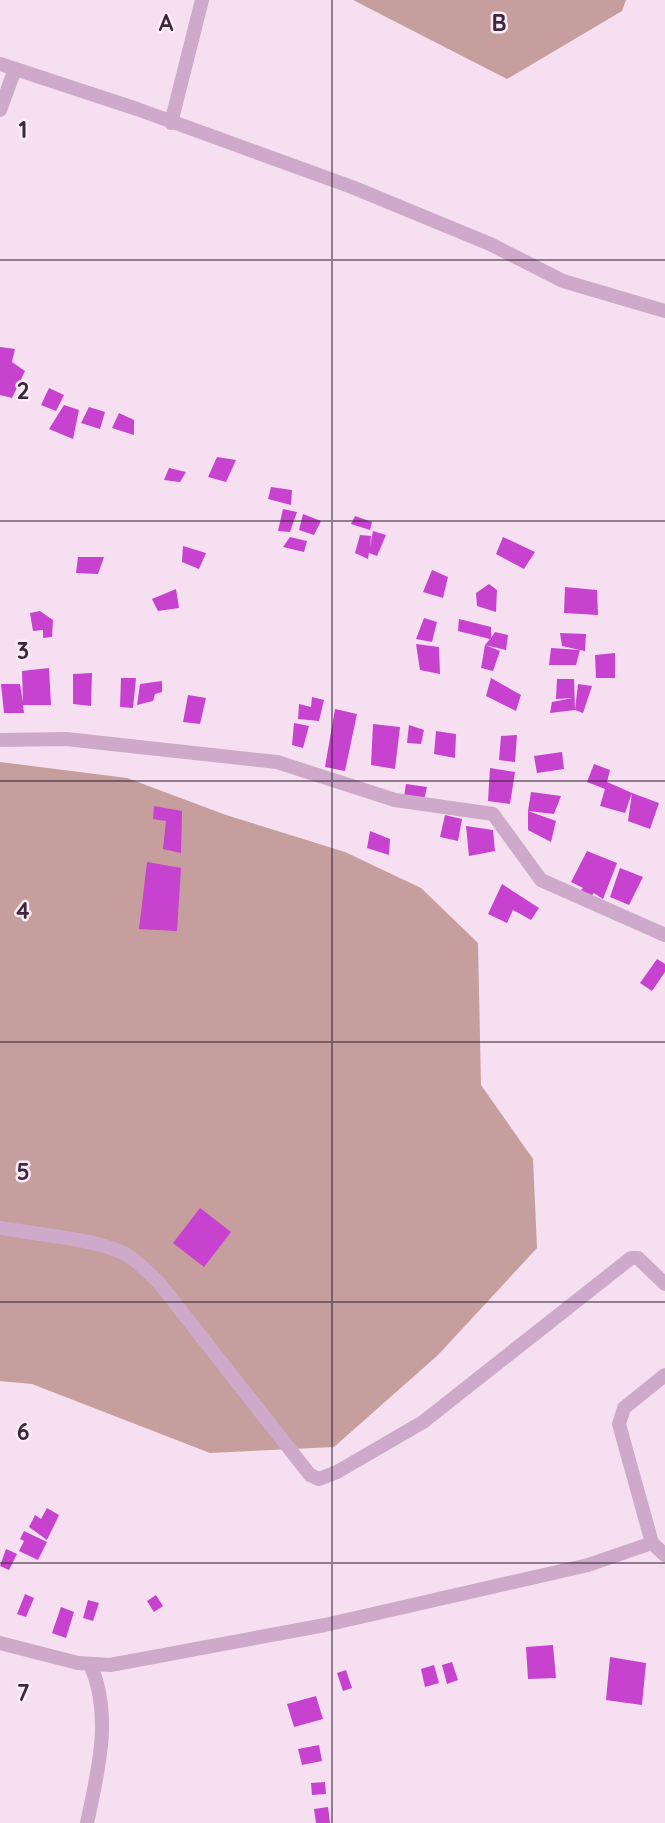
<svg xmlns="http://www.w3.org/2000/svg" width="665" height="1823" viewBox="0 0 665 1823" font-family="Quicksand,sans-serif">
<rect width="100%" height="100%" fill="#f5dff0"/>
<!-- green -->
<path fill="#c59e9d" d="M353,0H626L622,11L507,79Z
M0,762L127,778L226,815L345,852L421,888L478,943L481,1085L533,1159L537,1248L438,1355L334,1447L210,1453L32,1384L0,1381Z"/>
<!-- building -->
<path fill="#c642cf" d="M0,347L15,349L12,362L25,371L12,398L0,395Z
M49,388L64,395L56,411L41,405Z
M64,405L79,410L73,439L49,429Z
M89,407L105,412L100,429L81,423Z
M119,413L134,420V435L112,428Z
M217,457L236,460L226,482L208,477Z
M169,468L186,472L180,482L164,480Z
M271,487L292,490L291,505L268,499Z
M283,509L297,512L290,532L278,531Z
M303,514L321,521L314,535L299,530Z
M355,516L372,522L370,530L351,524Z
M373,531L386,535L377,556L369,553L368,559L355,553L360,535L371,536L370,547Z
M290,537L307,541L304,552L283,547Z
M503,537L535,552L524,569L496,554Z
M183,546L206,553L199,569L182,562Z
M78,557H104L98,574L76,573Z
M432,570L448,577L443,598L423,592Z
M489,584L497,590L496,612L477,606L476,593Z
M565,587L597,590L598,615L564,613Z
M176,589L179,608L158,611L152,599Z
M40,611L53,620L52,637L43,638V630L33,631L30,613Z
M424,618L437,622L432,642L416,639Z
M459,619L491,627V638L495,632L508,635L506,650L485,645L490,639L458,631Z
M560,633L586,634L585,651L562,646Z
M416,644L439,647L440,674L420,670Z
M485,645L500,651L493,671L481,668Z
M551,648L580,650L576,665H549Z
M615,653V678H596L595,655Z
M49,668L51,705H23L24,713H4L1,684H20L23,702L22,671Z
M92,673L91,706L73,704V674Z
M121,678H136L133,708L120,707Z
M491,678L521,695L516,711L486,696Z
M557,679H574L575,710L550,713L552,702L573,698L556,699Z
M162,681V692L155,694L153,701L137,705L140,684Z
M578,684L592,686L583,713L575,710Z
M188,695L206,698L200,724L183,722Z
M312,697L324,700L319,721L298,719L299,704L311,707Z
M335,709L357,714L345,771L325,767Z
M294,723L309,726L303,748L292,745Z
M373,724L400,727L395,769L371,765Z
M409,725L424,730L421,744L407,743Z
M436,731L456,734L455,758L434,754Z
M517,735L515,762L499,760L501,736Z
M562,752L564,769L537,773L534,756Z
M594,764L610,770L607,782L632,793L625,813L600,806L605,789L587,782Z
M490,768L515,772L510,804L488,801Z
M406,784L427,787L424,800L404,797Z
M531,792L561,796L554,814L528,811Z
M632,793L659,803L650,829L628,821Z
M154,806L182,811L181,853L163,849L166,821L153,819Z
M528,811L556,821L551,842L528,830Z
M445,815L462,819L458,841L440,837Z
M466,826L493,830L495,851L469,856Z
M370,831L390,839L389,855L367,848Z
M587,851L617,863L603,899L594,893L590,897L579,892L583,888L571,882Z
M147,862L181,868L177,931L139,929Z
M620,868L643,877L629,905L610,897Z
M502,884L539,908L531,920L513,910L507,923L488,914Z
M657,959L665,964V972L652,991L640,983Z
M200,1208L231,1232L204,1267L173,1243Z
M47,1508L59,1515L47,1540L29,1527L35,1515L41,1519Z
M24,1531L47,1542L38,1560L19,1551L24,1541L20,1539Z
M6,1549L17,1554L9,1570L0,1566Z
M25,1594L34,1598L26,1617L17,1614Z
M156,1595L163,1606L154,1612L147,1601Z
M88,1600L99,1603L93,1621L83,1618Z
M61,1607L74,1612L66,1638L52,1633Z
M553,1645L556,1678L528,1679L526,1647Z
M610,1657L646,1663L642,1705L606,1700Z
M452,1662L458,1680L447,1684L442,1665Z
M434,1665L439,1683L425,1687L421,1669Z
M346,1670L352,1688L343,1691L337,1673Z
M316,1696L323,1719L294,1727L287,1704Z
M319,1745L322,1761L302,1765L298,1749Z
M325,1782L326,1794L312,1795L311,1783Z
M328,1807L330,1823H316L314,1809Z"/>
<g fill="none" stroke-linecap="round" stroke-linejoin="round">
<!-- minor -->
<path stroke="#cea9c9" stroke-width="14" d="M0,64L137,109L352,187L490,244L563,281L665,311
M0,110L15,69
M171,123L202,0
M0,740L66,739L277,762L395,800L493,814L541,880L665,935
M0,1228C34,1234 99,1239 127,1255C139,1262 150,1274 160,1284L310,1475L319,1479L337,1472L423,1422L631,1258H638L665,1284
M652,1543L665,1555
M0,1643L78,1663L110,1665L325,1625L588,1565L652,1543L619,1424L624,1408L665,1375
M87,1823C98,1771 113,1715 90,1664"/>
</g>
<!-- grid -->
<path fill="none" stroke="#3b293b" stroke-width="2" stroke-opacity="0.55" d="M332,0V1823M0,260H665M0,521H665M0,781H665M0,1042H665M0,1302H665M0,1563H665"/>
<g font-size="23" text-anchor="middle" font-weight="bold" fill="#3b293b" stroke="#fbecf8" stroke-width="5" stroke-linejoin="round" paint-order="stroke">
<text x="166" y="31">A</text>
<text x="499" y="31">B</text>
<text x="23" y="138">1</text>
<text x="23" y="399">2</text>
<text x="23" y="659">3</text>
<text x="23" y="919">4</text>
<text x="23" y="1180">5</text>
<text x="23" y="1440">6</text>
<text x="23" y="1701">7</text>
</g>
</svg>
